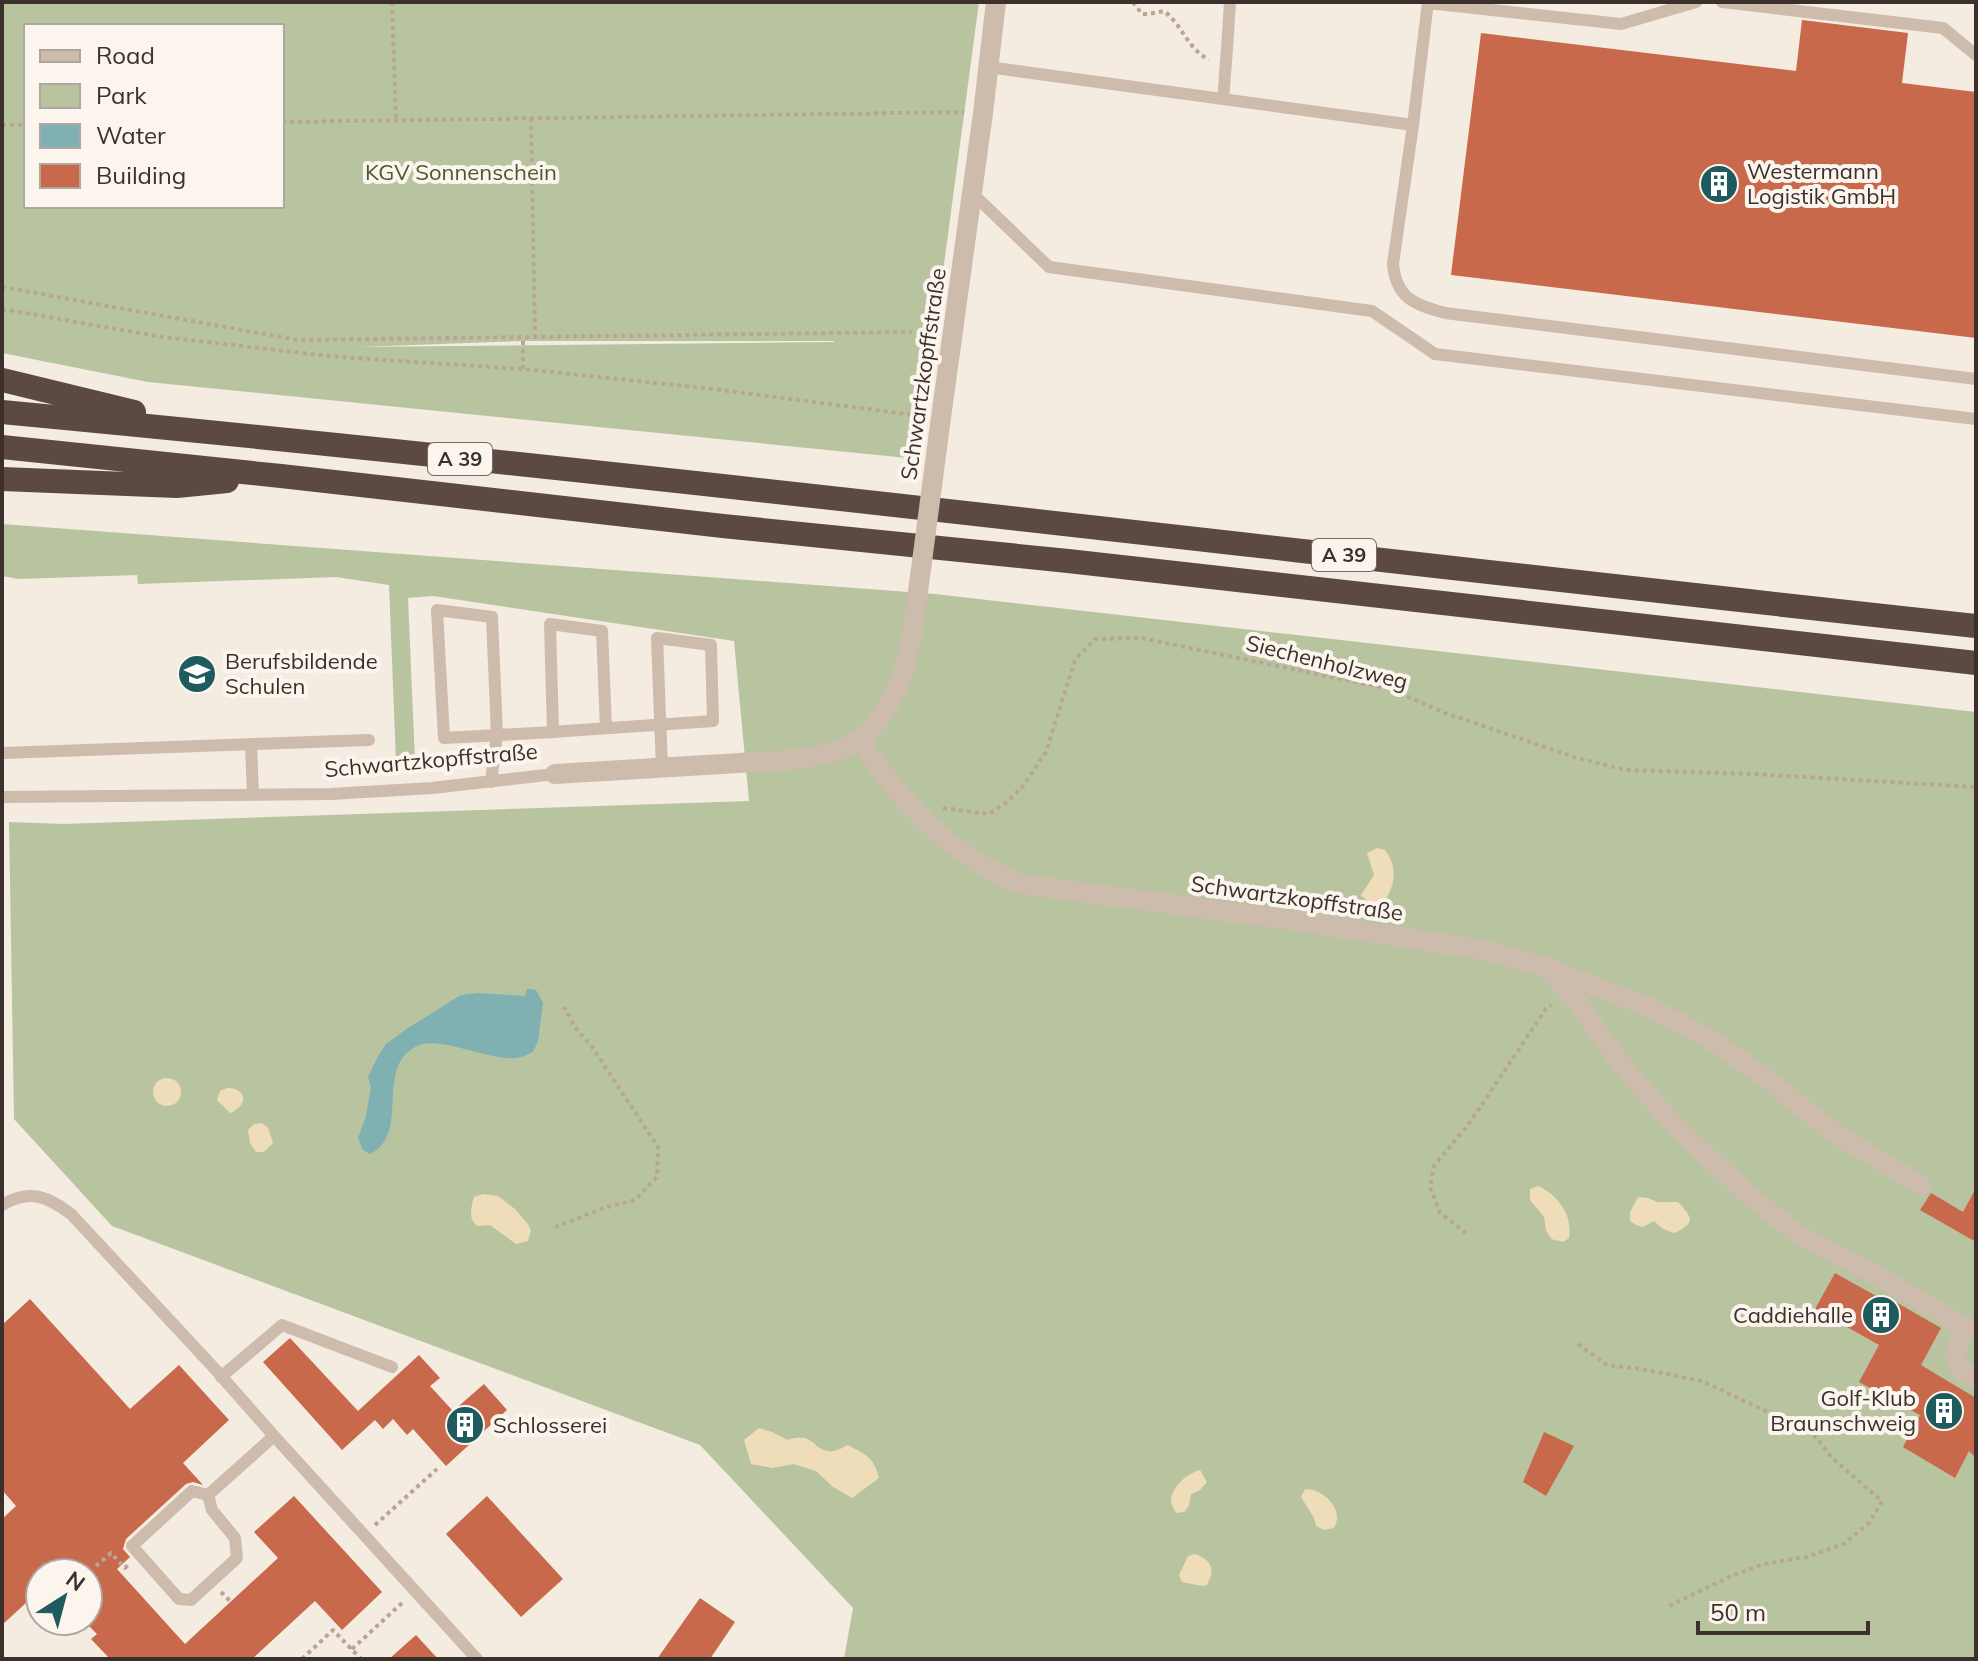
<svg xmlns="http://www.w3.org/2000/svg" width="1978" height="1661" viewBox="0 0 1978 1661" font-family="Mulish,sans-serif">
<rect width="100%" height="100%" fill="#f4ebe1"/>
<!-- green -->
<path fill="#b8c4a0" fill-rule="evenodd" d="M2,2H979L918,459L148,382L2,353ZM282,26V206H26V26ZM523,341H834V342L358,347Z
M2,524L935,594L1976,712V1659H844L853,1608L700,1445L112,1226L14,1119L9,822L64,824L749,801L734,641L433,596L408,598L415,761L396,762L389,585L336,577L138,584L137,575L19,579L2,576Z"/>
<!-- sand -->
<path fill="#efdcb8" d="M1377,848L1385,850C1400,870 1394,890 1379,909L1369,903L1361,895L1374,875L1367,853Z
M153 1092a14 14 0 1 1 28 0a14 14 0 1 1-28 0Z
M227,1088C248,1088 248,1106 230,1113L217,1100L220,1091Z
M262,1123L268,1128L273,1143L264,1152H256L250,1143L248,1130L254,1124Z
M1538,1186C1558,1195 1573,1215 1569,1238L1563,1242L1551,1239L1546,1230L1544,1217L1530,1200V1189Z
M483,1194L498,1196L515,1209L528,1224L531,1231L528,1241L516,1244L490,1225L477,1226C468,1217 471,1209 474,1197Z
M1638,1197L1648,1198L1657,1202H1678C1692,1217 1697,1223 1674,1233L1663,1229L1654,1221L1643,1227L1636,1225L1630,1221V1212Z
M759,1428L772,1432L788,1440C815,1430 813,1454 834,1451C839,1450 843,1447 848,1445C866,1455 874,1457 879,1478L852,1498L833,1487L816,1471L794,1464L772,1468L751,1464L744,1440Z
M1200,1470L1207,1482L1199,1491L1191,1494L1189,1506L1184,1512L1176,1513C1174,1508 1171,1505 1171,1500C1172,1486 1188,1473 1200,1470Z
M1305,1489C1323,1489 1345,1509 1334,1528L1324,1530L1316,1526L1314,1518L1301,1497Z
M1195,1554C1213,1561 1215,1569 1207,1585L1202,1586L1182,1582L1179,1575L1188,1556Z"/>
<!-- water -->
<path fill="#7fb0b2" d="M527,989L536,990L543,1003L538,1041L533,1052C528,1054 521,1058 515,1058C491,1061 438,1035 417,1046C373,1067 412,1134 370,1154L363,1150L358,1138L366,1116L371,1087L368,1077L378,1056L386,1044L408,1028L461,995L478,993L525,996Z"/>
<!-- building -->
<path fill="#c8694b" d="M1802,20L1908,33L1902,83L1976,92V338L1451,275L1481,33L1796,71Z
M1976,1188V1242L1920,1210L1931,1193L1963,1212Z
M1835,1273L1885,1301L1887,1297L1941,1328L1921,1365L1976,1398V1458L1969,1451L1955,1478L1903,1447L1920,1415L1859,1382L1879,1345L1815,1309Z
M30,1299L130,1409L179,1365L229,1420L183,1463L203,1485L193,1482L186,1484L126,1539L123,1549L130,1557L117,1569L185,1644L278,1558L254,1532L294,1496L382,1592L342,1630L315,1601L252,1659H110L91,1639L97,1634L88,1625V1573H78L69,1563L59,1573H40V1590L2,1625V1519L16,1506L2,1490V1325Z
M290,1338L358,1411L419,1355L440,1378L430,1386L453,1411L484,1384L507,1410L446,1466L413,1429L407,1435L393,1419L383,1429L375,1420L342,1450L263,1362Z
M1544,1432L1574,1446L1546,1496L1523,1482Z
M487,1496L563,1579L521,1617L446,1534Z
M700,1598L735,1622L710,1659H657Z
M416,1635L438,1659H389Z"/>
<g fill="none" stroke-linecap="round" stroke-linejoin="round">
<!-- path -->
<path stroke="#b9a596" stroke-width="4" stroke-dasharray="4 4" stroke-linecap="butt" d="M392,2L396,120
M1133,2L1142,14H1148L1164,11C1184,27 1186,47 1209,60
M531,118L535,336
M282,122L964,112
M2,125H26
M2,287L298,340L912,332
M2,309L162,337L338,357L523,369L713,389L921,416
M523,369V337
M943,808L989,814L1007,802L1023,786L1046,752L1075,660L1095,639L1141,638L1390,689L1445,713L1577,758L1626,770L1753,774L1976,787
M555,1227L604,1208L635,1200L657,1177L658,1147L592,1047L575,1027L564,1007
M1466,1233L1440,1213L1430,1187L1434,1166L1471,1121L1547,1007L1551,1005
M1578,1344L1607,1365L1641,1369L1702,1381L1793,1424L1817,1438L1831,1457L1882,1501L1869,1523L1845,1543L1807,1557L1764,1564L1729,1577L1667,1607
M375,1525L437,1469
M96,1566L111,1553L125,1568L128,1565
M221,1592L231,1602
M352,1649L402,1603
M302,1659L333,1630L361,1659"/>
<!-- service -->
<path stroke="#cdbbac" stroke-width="12" d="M1428,2L1413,125L1393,264C1396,298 1415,305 1445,313L1976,379
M1722,2L1943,28L1976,55
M1428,3L1621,24L1696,2
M988,67L1413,125
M1223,99C1226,66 1228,34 1230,2
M971,192L1049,267L1372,311L1435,354L1976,419
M553,732L566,731L713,721L711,645L657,638L662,768
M251,744L253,795
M2,753L369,740
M491,782L497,735L492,617L437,610L444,738L553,732L550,624L602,631L606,728
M2,797L331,794L432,788L555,774
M2,1205C30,1189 47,1196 71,1214L215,1369L274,1436L477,1659
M221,1377L282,1325L392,1367
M208,1495L212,1510L235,1538L237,1558L191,1600L179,1599L132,1546L192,1491L208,1495L274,1436"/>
<!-- minor -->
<path stroke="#cdbbac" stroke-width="20" d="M940,425L983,113L996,2
M860,739C898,801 952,857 1021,884L1282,919L1485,950L1545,967L1648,1007L1705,1036L1766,1078L1834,1133L1921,1185
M555,774L791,760C807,757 824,756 839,750C890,731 907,670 914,622
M1548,970L1575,999L1621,1064L1675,1126L1751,1197L1799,1235L1878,1276L1963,1326L1976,1329
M1963,1326L1955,1357L1962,1370L1976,1380"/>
<!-- motorway -->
<path stroke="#5c4a42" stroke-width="24" d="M2,380L134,412
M2,412C661,474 1318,555 1976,626
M2,447L281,476L723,526L1068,561L1976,663
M2,479L177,486L227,481"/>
<!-- minor-bridge -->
<path stroke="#cdbbac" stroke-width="20" d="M914,622L940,425"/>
</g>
<!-- icons -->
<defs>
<g id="building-disc" transform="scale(2)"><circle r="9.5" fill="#1f5a5e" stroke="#fbf5ee"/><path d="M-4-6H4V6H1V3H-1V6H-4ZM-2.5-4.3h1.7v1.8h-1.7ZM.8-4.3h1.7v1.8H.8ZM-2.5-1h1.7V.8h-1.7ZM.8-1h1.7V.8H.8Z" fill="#fff"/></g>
<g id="school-disc" transform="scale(2)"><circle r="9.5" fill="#1f5a5e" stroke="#fbf5ee"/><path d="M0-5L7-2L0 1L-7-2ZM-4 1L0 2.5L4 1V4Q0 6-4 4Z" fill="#fff"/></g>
</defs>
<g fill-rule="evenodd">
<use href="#building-disc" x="1719" y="184"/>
<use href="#school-disc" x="197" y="674"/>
<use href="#building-disc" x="1881" y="1315"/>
<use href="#building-disc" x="1944" y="1411"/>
<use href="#building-disc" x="465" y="1425"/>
</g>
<g text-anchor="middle" stroke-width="8" stroke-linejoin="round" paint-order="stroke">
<!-- shield labels -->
<g fill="#fbf5ee" stroke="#756b66" stroke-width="2">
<rect x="428" y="443" width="64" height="32" rx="6"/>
<rect x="1312" y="539" width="64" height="32" rx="6"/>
</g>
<g font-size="20" font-weight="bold" fill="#3b302b">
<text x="460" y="466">A 39</text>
<text x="1344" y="562">A 39</text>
</g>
<!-- poi labels -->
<g font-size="22" fill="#3b302b" stroke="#fbf5ee" text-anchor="start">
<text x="1747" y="179">Westermann<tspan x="1747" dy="25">Logistik GmbH</tspan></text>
<text x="225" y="669">Berufsbildende<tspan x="225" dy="25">Schulen</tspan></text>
<text x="1853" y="1323" text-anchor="end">Caddiehalle</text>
<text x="1916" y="1406" text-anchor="end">Golf-Klub<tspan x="1916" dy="25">Braunschweig</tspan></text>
<text x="493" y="1433">Schlosserei</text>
</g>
<!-- park labels -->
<g font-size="22" fill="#4a5a2e" stroke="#fbf5ee">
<text x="461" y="180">KGV Sonnenschein</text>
</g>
<!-- street labels -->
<g font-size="22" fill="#3b302b" stroke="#fbf5ee">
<text transform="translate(923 374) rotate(-82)" y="8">Schwartzkopffstraße</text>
<text transform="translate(1327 662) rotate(14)" y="8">Siechenholzweg</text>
<text transform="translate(431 760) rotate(-5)" y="8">Schwartzkopffstraße</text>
<text transform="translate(1297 898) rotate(8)" y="8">Schwartzkopffstraße</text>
</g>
</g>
<!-- border -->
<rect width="1978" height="1661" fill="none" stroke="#3b302b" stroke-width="8"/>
<!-- legend -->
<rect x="24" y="24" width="260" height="184" fill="#fbf5ee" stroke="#aea6a0" stroke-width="2"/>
<rect x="40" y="50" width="40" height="12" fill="#cdbbac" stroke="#aea6a0" stroke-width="2"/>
<text x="96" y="64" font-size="24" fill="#3b302b">Road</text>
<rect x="40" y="84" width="40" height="24" fill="#b8c4a0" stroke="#aea6a0" stroke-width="2"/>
<text x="96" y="104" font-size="24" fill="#3b302b">Park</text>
<rect x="40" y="124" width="40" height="24" fill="#7fb0b2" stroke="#aea6a0" stroke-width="2"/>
<text x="96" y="144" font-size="24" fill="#3b302b">Water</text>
<rect x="40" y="164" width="40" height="24" fill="#c8694b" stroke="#aea6a0" stroke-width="2"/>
<text x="96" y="184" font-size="24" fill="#3b302b">Building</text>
<!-- north arrow -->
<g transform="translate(64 1597) rotate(36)"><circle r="38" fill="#fbf5ee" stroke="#aea6a0" stroke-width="2"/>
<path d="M0-6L14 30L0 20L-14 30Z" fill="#1f5a5e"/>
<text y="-12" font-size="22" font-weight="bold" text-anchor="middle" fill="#3b302b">N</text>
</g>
<!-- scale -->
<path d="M1698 1621v12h170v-12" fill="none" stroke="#3b302b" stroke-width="4"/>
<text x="1710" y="1621" font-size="24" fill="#3b302b" stroke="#fbf5ee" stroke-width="6" paint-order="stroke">50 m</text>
</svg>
